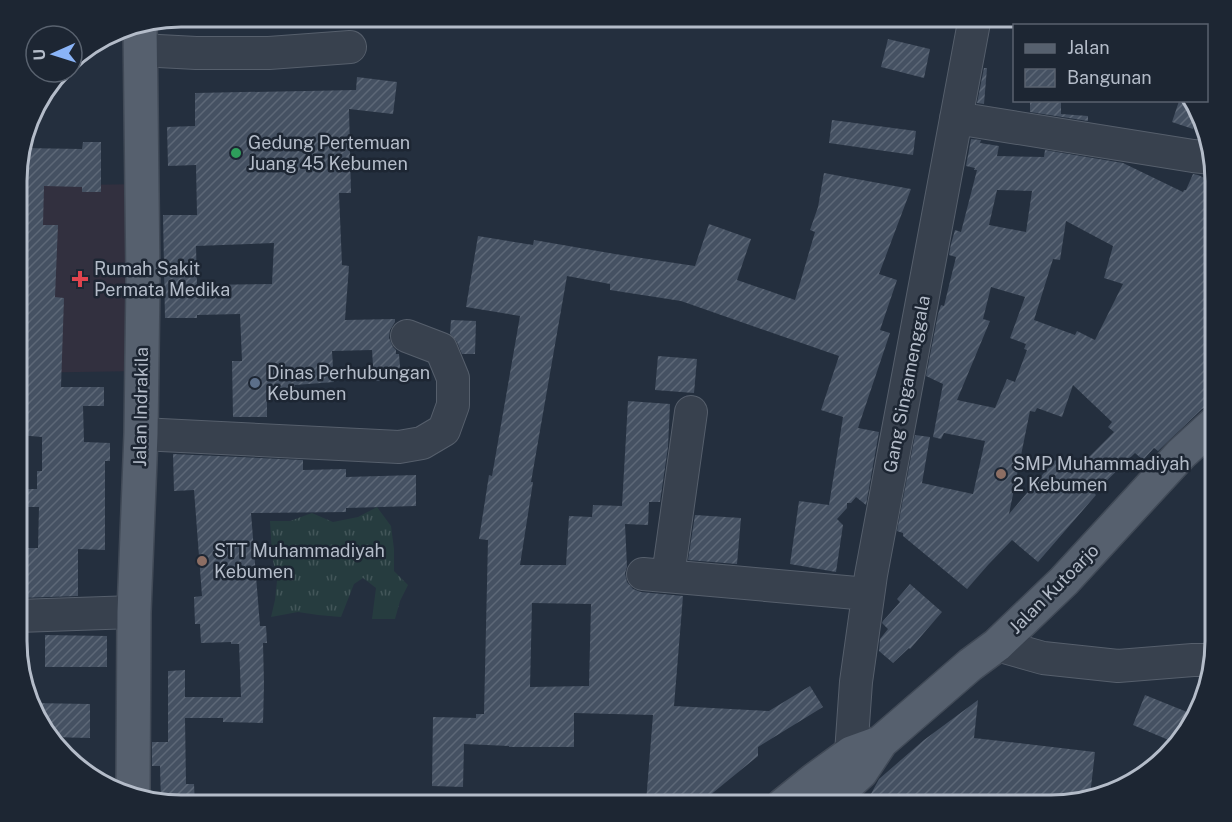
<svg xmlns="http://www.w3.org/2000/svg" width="1232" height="822" viewBox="0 0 1232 822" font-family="'Public Sans',sans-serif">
<defs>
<pattern id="grass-tufts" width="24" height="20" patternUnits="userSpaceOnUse" patternTransform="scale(1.5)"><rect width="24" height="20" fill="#263c3f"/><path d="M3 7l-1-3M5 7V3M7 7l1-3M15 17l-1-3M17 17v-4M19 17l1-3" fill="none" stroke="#435659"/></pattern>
<pattern id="building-hatch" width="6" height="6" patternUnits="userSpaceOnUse" patternTransform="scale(1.5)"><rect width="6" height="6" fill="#455162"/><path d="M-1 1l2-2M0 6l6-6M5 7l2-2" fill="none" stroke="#5d6877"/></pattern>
</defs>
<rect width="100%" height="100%" fill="#242f3e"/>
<!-- medical -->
<path fill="#32303f" d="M142,184V371L18,373V186Z"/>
<!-- grass -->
<path fill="url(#grass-tufts)" d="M377,507L391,526L394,549V571L408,585L400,601L395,619H372L376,588L363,578L354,584L341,617L318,615L298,612L271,617L275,600L277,581L272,555L270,521H290L312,513L333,522L358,517Z"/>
<!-- building -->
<path fill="url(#building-hatch)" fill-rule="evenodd" d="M888,39L930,49L924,78L881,67Z
M984,68H987L984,104L977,103Z
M357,77L397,82L393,114L349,109L351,193H339L342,265L349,266L345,320L395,319V322L390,330L389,338L393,347L396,350V354H399L401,380L374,381L372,350L332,351L334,382L295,385V387L267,389V417H233L232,361H242L240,314L197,315V318H165L163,215H197L196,165L168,166L167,127L195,126V93L356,90ZM274,243L272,284L197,285L196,246Z
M1030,100H1061V114L1088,116V121L1030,112Z
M1179,101L1198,107L1204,130L1194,126L1193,129L1172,122Z
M832,120L916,131L913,155L829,143Z
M971,139L981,140L980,143L999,146L997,156L1044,157L1045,150L1123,163L1183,192L1184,190H1186L1193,174L1198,175L1215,183V403L1202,409L1158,451L1154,448L1143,460L1135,453L1094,493L1096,495L1038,562L1012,540L988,565L967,589L903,536V533L897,531L915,435L930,437L922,483L973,494L985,441L944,433L941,439L933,437L943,384L926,376L938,314L941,305L944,306L956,257L949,255L951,244L955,230L961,232L977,170H974L975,168L966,166ZM997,190L1032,191L1026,232L989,225ZM1066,221L1113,246L1104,278L1123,284L1095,340L1077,331L1075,335L1034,320L1053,259L1060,260ZM991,287L1025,297L1010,338L1026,344L1024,349L1027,350L1015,382L1007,379L995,408L957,400L990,321L983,319ZM1073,385L1112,422L1108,427L1114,432L1072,474L1055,460L1009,514L1030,411L1035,412L1037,408L1062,417Z
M83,142H101V192H82V187L44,186L43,225H58L55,297L64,298L61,387H104V406H83L84,442L110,443V461H105V550L78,549V596L18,598V548H38L39,507H18V489H37V471H42V437L18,435V224H20L21,186H18V159L22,148L82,149Z
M824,173L911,189L879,274L897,280L880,330L890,333L858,428L879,432L866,505L856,497L851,503H847V508L837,519L843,525L836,572L790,564L799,501L829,505L843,417L821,410L839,356L681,301L610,290V284L567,276L531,482H533L520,565H566L569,516L592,517L593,505L622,506L628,401L670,404L668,447L660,502H649L648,525L625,524L627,567L625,573L627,582L633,589L641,592L683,596L674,706L769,711L810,686L823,707L758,747V756L698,805H683V804L646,802L653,715L574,713V747H509V746L464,744L463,787L432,786L433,717L476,718V714H484L488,540L479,539L489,475L492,476L520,316L466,307L478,236L533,245L534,240L615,254L695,266L709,224L751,239L737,280L795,300L815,232L810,230L818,207ZM532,603L591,604L589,686L530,687Z
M451,320L476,321L475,354H462L457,342L450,334Z
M658,356L697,359L694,393L655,390Z
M173,454L303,460V470L346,469V477L416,475V506L346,508V512L251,513L260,626H266L267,643H263L264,684L263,723L223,722V718H185L186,784H194L195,805H170L161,802L160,766H152V742H168V671L185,670V697H241L239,644H231V642L201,643L200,624H195L194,597L202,596L194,490L174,491Z
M695,515L741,518L737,564L688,560Z
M910,584L942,612L910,649L909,648L893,663L879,651L880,639L888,629L882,623L883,621L900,602L897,599Z
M45,635L107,636V667H45Z
M1145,695L1192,714L1182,741L1178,744L1133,725Z
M978,700L974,738L1095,752L1090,796L1063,803L1028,799L1027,805H865L879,779L924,740Z
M32,703L90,704V738L51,737L38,723Z"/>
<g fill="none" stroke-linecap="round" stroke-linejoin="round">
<!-- minor casing -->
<g stroke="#565f6c" stroke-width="34">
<path id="minor" d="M140,50L196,53H269L350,47
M956,118L1193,156L1212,158
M141,434L399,447L422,443L444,430L453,405V378L441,349L407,336
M643,574L868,594
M668,576L691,412
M18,616L134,612
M997,645L1043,658L1118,666L1193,660H1212
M861,772L851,753L856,682L871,575L975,17"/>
</g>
<!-- major casing -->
<g stroke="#414a57" stroke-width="36">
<path id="major" d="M133,791L134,612L141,434L143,279L140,23
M783,805L814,780L851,753L876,744
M825,805L861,772L881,742L970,665L997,645L1064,581L1181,454L1215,423"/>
</g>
<!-- minor -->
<use href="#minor" stroke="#38414e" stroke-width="32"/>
<!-- major -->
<use href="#major" stroke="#56606e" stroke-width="33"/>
</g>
<!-- markers -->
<circle fill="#2e9e5b" stroke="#1d2633" stroke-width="2" cx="236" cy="153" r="6"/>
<path fill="#e0444e" stroke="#1d2633" stroke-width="2" d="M77 270h6v6h6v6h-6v6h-6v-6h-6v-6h6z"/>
<circle fill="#5c6f8a" stroke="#1d2633" stroke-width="2" cx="255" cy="383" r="6"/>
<g fill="#8d6e63" stroke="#1d2633" stroke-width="2">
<circle cx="1001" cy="474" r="6"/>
<circle cx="202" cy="561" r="6"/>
</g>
<g text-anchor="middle" stroke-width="5" stroke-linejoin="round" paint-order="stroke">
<!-- poi labels -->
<g font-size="18" fill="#b4bcc9" stroke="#1d2633" text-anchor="start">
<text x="248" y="149">Gedung Pertemuan<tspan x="248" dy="21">Juang 45 Kebumen</tspan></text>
<text x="94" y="275">Rumah Sakit<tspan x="94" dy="21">Permata Medika</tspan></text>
<text x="267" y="379">Dinas Perhubungan<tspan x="267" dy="21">Kebumen</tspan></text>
<text x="1013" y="470">SMP Muhammadiyah<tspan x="1013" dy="21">2 Kebumen</tspan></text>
<text x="214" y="557">STT Muhammadiyah<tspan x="214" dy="21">Kebumen</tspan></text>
</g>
<!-- street labels -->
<g font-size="18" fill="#b4bcc9" stroke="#1d2633">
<text transform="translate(907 384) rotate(-79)" y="6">Gang Singamenggala</text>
<text transform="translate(141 407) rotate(-89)" y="6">Jalan Indrakila</text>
<text transform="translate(1054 589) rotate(-45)" y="6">Jalan Kutoarjo</text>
</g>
</g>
<!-- crop -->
<path d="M0 0H1232V822H0ZM181 27H1051A154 154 0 0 1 1205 181V641A154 154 0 0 1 1051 795H181A154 154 0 0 1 27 641V181A154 154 0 0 1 181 27Z" fill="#1d2633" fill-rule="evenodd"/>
<path fill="none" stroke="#b4bcc9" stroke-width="3" d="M181 27H1051A154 154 0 0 1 1205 181V641A154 154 0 0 1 1051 795H181A154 154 0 0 1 27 641V181A154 154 0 0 1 181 27Z"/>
<!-- legend -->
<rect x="1013" y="24" width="195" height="78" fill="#1d2633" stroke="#59626f" stroke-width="1.5"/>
<rect x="1025" y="44" width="30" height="9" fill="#56606e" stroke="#59626f" stroke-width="1.5"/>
<text x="1067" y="54" font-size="18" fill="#b4bcc9">Jalan</text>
<rect x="1025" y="69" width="30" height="18" fill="url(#building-hatch)" stroke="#59626f" stroke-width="1.5"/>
<text x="1067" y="84" font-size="18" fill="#b4bcc9">Bangunan</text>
<!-- north arrow -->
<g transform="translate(54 54) rotate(267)"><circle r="28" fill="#1d2633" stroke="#59626f" stroke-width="1.5"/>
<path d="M0-4.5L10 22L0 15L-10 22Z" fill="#8ab4f8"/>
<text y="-9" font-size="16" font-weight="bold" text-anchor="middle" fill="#b4bcc9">U</text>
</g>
</svg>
